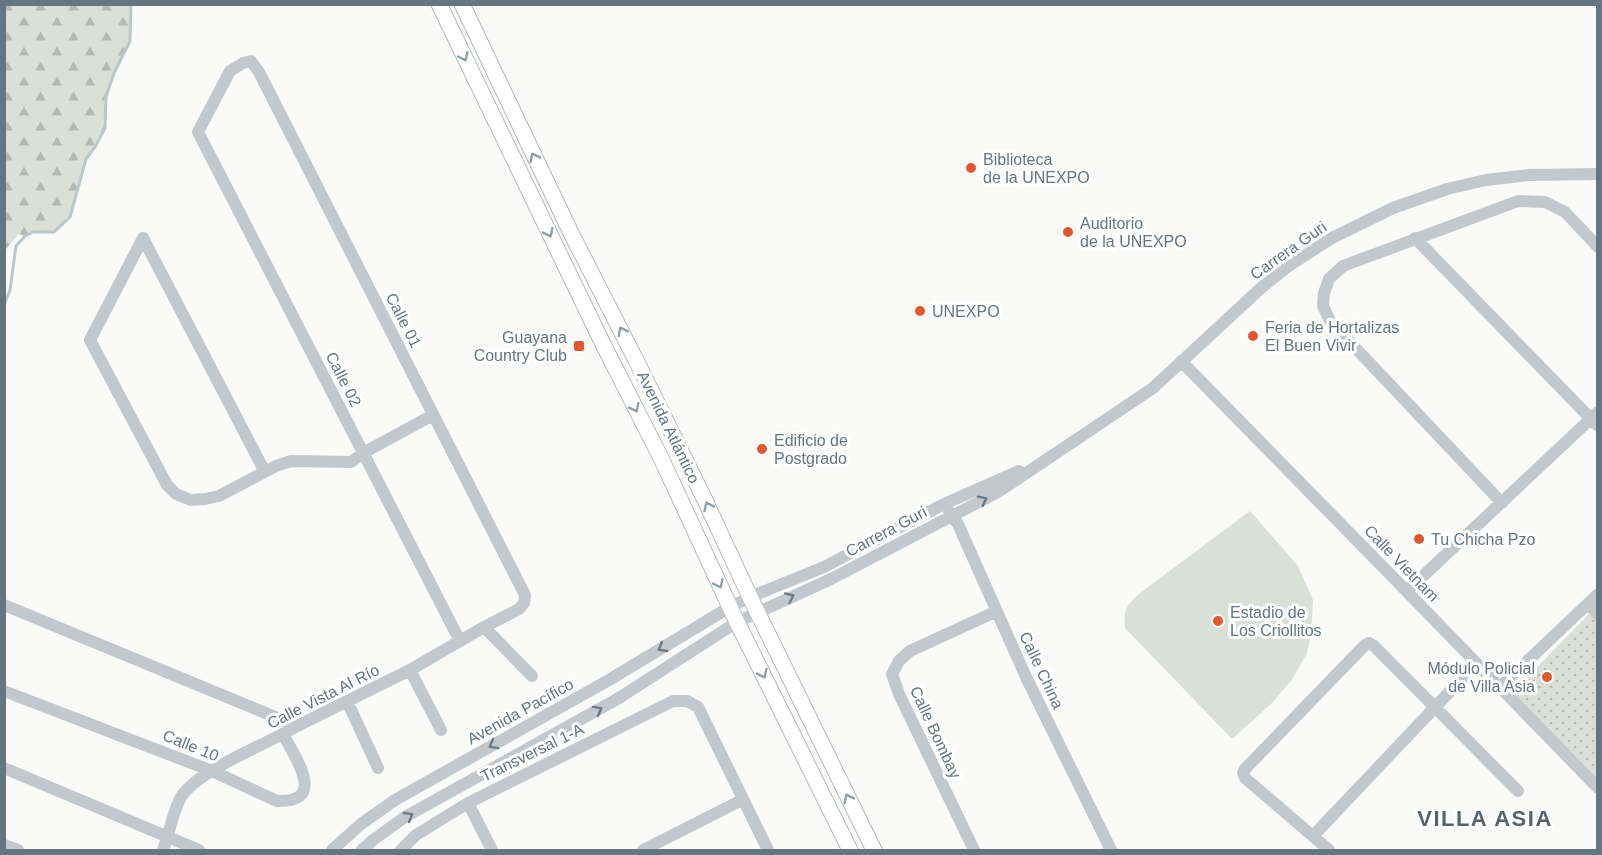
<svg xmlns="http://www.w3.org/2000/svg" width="1602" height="855" viewBox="0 0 1602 855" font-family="Arial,sans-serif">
<defs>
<pattern id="forest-firs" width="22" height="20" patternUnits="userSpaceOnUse" patternTransform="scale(1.5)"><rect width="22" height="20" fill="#dadfd7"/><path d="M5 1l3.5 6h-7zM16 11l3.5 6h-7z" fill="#b4b9b4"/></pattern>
<pattern id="park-dots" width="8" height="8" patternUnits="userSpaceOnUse" patternTransform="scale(1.5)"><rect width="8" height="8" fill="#dadfd7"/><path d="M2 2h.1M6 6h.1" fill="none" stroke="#b4b9b4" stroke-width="1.8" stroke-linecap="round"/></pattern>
</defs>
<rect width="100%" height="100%" fill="#fafaf8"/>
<!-- grass -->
<path fill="#dadfd7" d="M1250,511L1298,566L1313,600L1311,634L1307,653L1291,681L1270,705L1232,739L1125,628C1123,609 1127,605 1140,593Z"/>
<!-- forest -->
<path fill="url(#forest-firs)" d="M5,4L131,5L130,41L114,73L106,97L105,128L95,147L86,159L70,217L54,232H33L25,236L19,234L5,250Z"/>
<!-- park -->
<path fill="url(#park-dots)" d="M1592,611L1598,617L1597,785L1508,697Z"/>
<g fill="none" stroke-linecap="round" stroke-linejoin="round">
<!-- stream -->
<path stroke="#bbc7cb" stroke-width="3" d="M4,305L10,290L16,246L25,236L33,232H54L70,217L86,159L95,147L105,128L106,97L114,73L130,41L131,4"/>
<!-- major casing -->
<g stroke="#b5babe" stroke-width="17">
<path id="major" d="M439,4L601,340L661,458L737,622L850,850
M462,4L571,233L641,370L704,498L750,597L874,850"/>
</g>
<!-- minor -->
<path stroke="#c3c8cc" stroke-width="12" d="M143,238L90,340L167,485L176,494L191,500L205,499L219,496L276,466L291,461L351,462L363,453L433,415
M143,238L265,472
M1415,238L1598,426
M1181,361C1321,503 1459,645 1598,788
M1502,503L1330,321L1323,306L1324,293L1329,279L1343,266L1518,201L1545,202L1565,212L1598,247
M949,511L958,524L1026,677L1111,850
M1407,591L1598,412
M1588,604L1598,614
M4,605L297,726
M484,627L532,676
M410,670L441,730
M1500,687L1598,594
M4,691L212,771L277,801C328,803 295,757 283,734
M347,701L378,768
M4,768L199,850
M468,803L492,850
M1313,836L1476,664
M4,845L18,850
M163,850C170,833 172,813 181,797C199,769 266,745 297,726L410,670L484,627L519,609L524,603L525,595L259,72L251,61L243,63L230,71L198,132L460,641
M332,850L361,824L395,800L609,680L730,607L750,597L824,567L944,504L1019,471
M362,850L373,840L405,817L619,698L737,622L831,579L998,492L1153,388L1261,288L1287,267L1332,238L1393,208L1447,189L1486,180L1529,175L1598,174
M401,850L416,835L468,803L673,701H687L698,707L768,850
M643,850L742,800
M974,850L899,694L892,674L899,661L910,651L997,611
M1329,850L1245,778L1243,773L1245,769L1365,645L1369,643L1374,646L1518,791"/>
<!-- major -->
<use href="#major" stroke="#fff" stroke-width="15"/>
</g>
<!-- one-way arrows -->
<defs><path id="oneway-chevron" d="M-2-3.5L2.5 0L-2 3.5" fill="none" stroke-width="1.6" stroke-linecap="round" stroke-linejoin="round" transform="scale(1.5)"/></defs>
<g stroke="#939fa8">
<use href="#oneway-chevron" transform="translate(464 57) rotate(65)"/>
<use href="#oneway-chevron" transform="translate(534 157) rotate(-116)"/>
<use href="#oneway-chevron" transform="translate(549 233) rotate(64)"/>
<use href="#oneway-chevron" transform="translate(622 331) rotate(-117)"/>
<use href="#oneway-chevron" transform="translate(635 408) rotate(63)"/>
<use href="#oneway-chevron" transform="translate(708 506) rotate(-115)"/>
<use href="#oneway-chevron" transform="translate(719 584) rotate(65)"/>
<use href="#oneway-chevron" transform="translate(763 674) rotate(64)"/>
<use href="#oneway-chevron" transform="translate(848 798) rotate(-116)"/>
</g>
<g stroke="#6a7a87">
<use href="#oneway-chevron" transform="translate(983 500) rotate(-26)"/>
<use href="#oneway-chevron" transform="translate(790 597) rotate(-24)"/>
<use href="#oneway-chevron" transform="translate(662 648) rotate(149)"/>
<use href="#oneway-chevron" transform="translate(598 710) rotate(-29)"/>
<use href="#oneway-chevron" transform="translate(493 745) rotate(151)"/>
<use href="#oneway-chevron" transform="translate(409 816) rotate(-30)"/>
</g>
<!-- markers -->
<g fill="#e4572e" stroke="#fff" stroke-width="2">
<circle cx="971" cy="168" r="6"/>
<circle cx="1068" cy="232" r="6"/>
<circle cx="920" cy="311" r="6"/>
<circle cx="1253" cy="336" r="6"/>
<rect x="573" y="340" width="12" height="12" rx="3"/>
<circle cx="762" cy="449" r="6"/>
<circle cx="1419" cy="539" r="6"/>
<circle cx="1218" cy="621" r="6"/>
<circle cx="1547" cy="677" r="6"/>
</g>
<g text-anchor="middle" stroke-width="6" stroke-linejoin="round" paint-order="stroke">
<!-- poi labels -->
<g font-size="16" fill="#657683" stroke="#fff" text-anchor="start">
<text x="983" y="165">Biblioteca<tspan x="983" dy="18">de la UNEXPO</tspan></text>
<text x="1080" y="229">Auditorio<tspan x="1080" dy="18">de la UNEXPO</tspan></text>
<text x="932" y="317">UNEXPO</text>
<text x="1265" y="333">Feria de Hortalizas<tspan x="1265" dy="18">El Buen Vivir</tspan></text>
<text x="567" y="343" text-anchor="end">Guayana<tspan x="567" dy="18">Country Club</tspan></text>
<text x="774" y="446">Edificio de<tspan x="774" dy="18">Postgrado</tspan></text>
<text x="1431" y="545">Tu Chicha Pzo</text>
<text x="1230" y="618">Estadio de<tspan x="1230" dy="18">Los Criollitos</tspan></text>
<text x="1535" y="674" text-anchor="end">Módulo Policial<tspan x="1535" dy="18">de Villa Asia</tspan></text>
</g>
<!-- street labels -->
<g font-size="16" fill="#657683" stroke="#fff">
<text transform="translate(1288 250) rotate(-35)" y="6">Carrera Guri</text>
<text transform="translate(404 320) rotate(63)" y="6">Calle 01</text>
<text transform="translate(344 379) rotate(63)" y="6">Calle 02</text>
<text transform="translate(669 427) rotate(64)" y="6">Avenida Atlántico</text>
<text transform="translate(886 531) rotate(-28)" y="6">Carrera Guri</text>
<text transform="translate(1402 563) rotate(46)" y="6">Calle Vietnam</text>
<text transform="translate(1042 670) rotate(65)" y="6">Calle China</text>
<text transform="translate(323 696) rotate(-27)" y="6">Calle Vista Al Río</text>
<text transform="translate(520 711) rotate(-29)" y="6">Avenida Pacífico</text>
<text transform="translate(936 732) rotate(65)" y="6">Calle Bombay</text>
<text transform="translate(191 745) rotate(22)" y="6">Calle 10</text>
<text transform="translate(532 752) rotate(-26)" y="6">Transversal 1-A</text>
</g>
<!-- district labels -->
<g font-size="22" font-weight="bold" letter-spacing="1.5" fill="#57646e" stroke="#fff">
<text x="1485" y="826">VILLA ASIA</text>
</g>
</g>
<!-- border -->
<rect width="1602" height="855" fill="none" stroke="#657683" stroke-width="12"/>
</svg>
